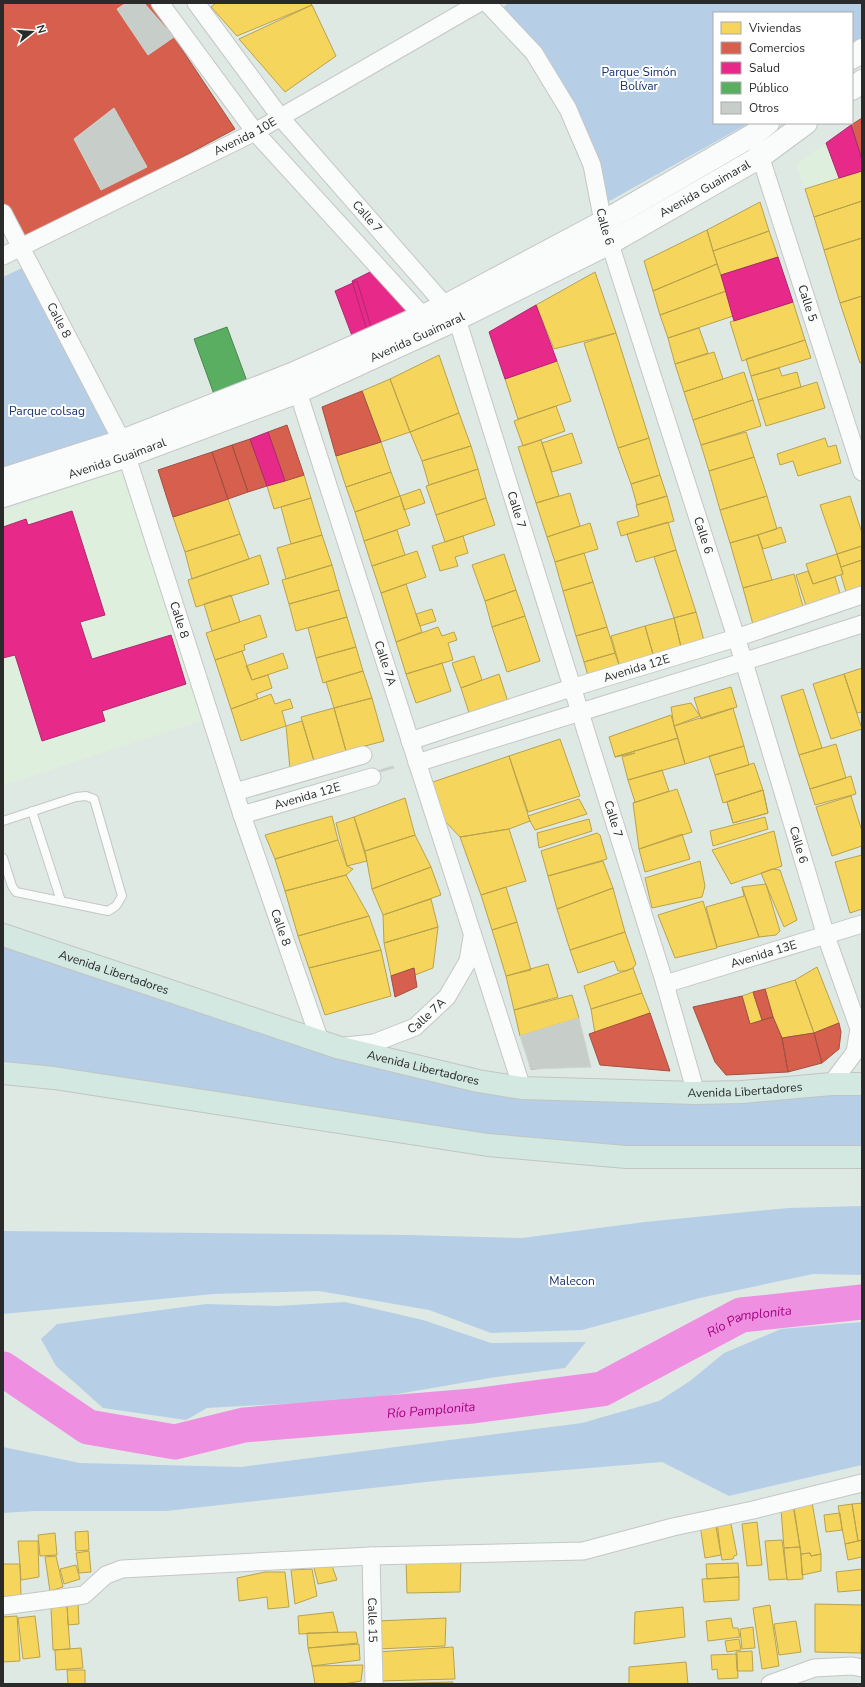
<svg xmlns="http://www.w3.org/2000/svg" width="865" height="1687" viewBox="0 0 865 1687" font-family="'Nunito Sans',sans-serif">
<rect width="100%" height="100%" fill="#dfe9e4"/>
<!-- medical -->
<path fill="#def0dd" d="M826,143L839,178L805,189L796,165Z
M125,469L206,719L3,785V511Z"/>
<!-- green -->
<path fill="#b6cfe6" d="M508,3H862V40L852,47V13H714V123H749L606,203L566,100L490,20Z
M22,268L111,437L3,472V277Z
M3,945L521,1091L862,1089V1154L628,1153L498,1142L3,1066Z
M862,1206V1275L813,1274L700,1298L582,1330L491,1333L429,1310L319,1291L214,1294L3,1314V1231L409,1235L522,1238L645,1222L788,1208Z
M345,1302L423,1320L491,1343L586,1342L565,1368L496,1377L369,1399L207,1408L186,1420L103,1408L56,1366L41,1339L57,1324L206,1304L277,1306Z
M862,1322V1465L729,1496L662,1462L444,1480L166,1511H35L3,1513V1447L80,1463L241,1467L582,1423L659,1401L690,1381L724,1353L781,1329Z"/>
<!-- homes -->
<path fill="#f6d55c" stroke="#b9a24d" d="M58,3H98L69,24Z
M216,3H310L312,5L237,36L211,7Z
M312,5L336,56L285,92L239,39Z
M3,35L26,84L3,96Z
M186,67L222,123L156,159L127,95Z
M52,80L75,118L53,131L55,148L3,180V106Z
M76,163L98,202L31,237L10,201Z
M862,171V201L814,217L805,189Z
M862,201V238L824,250L814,217Z
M760,202L769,231L713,251L707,230Z
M707,230L717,264L653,291L644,261Z
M769,231L778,257L721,275L713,251Z
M862,238V296L840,303L824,250Z
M717,264L726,291L660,315L653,291Z
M595,272L616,333L554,349L536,305Z
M726,291L733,316L668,338L660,315Z
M862,296V362L860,363L840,303Z
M793,302L805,340L742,361L730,322Z
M699,328L708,353L675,364L668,338Z
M616,333L649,438L618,448L584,343Z
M805,340L811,358L751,376L746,359Z
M714,352L723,379L684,392L675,364Z
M439,355L459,413L410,432L390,379Z
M557,361L571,401L518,419L505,379Z
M779,368L782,376L797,372L801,387L758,400L751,376Z
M744,372L753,400L693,420L684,392Z
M390,379L410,432L381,442L362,391Z
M817,382L825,408L766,426L758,400Z
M753,400L761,426L701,445L693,420Z
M556,406L565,431L523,446L514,421Z
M459,413L471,446L422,461L410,432Z
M746,432L754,457L709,471L701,445Z
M572,433L582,463L552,472L542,443Z
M649,438L660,475L631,484L618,448Z
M825,438L828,447L836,445L841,463L798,476L793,461L780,465L777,454Z
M541,440L559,496L536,503L518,447Z
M381,442L391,472L346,487L336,456Z
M471,446L478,469L429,485L422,461Z
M754,457L767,496L720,510L709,471Z
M478,469L486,498L436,515L426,486Z
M391,472L400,496L355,512L346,487Z
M304,475L311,498L274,509L267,486Z
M660,475L667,496L637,505L631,484Z
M420,489L425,503L404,510L400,496Z
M570,493L580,526L547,537L536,503Z
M400,496L410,525L364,541L355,512Z
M667,496L674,521L621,536L617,522L639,516L636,505Z
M767,496L777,529L730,543L720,510Z
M850,496L862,533V546L837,554L820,505Z
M311,498L322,535L291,544L281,507Z
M486,498L495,525L445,542L436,515Z
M228,499L240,534L185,552L173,517Z
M668,522L676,550L636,562L627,534Z
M590,523L598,549L555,562L547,537Z
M781,527L786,542L763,549L758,535Z
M397,530L405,555L372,566L364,541Z
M240,534L249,559L192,579L185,552Z
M322,535L332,565L286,579L277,548Z
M758,535L772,580L743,588L730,543Z
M463,536L468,553L455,557L458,566L440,571L432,546Z
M862,546V560L841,567L837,554Z
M676,550L696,612L674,618L654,557Z
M417,551L426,577L381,593L372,566Z
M584,553L593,582L563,591L555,562Z
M504,554L516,590L485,601L472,565Z
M837,554L843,574L813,584L806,564Z
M260,555L269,584L196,607L188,580Z
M862,560V587L846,592L841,575L843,574L841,567Z
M332,565L339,590L289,604L282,580Z
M808,571L813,584L835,577L841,597L807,609L796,575Z
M794,574L804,610L754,628L743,588Z
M593,582L607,627L576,636L563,591Z
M406,584L422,632L396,642L381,593Z
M339,590L347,617L296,631L289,604Z
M516,590L525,616L492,627L485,601Z
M231,595L240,622L212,631L204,604Z
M432,609L436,621L420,626L416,614Z
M696,612L705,644L682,651L674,618Z
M260,615L267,637L244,645L245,650L215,660L206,633Z
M525,616L540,661L507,672L492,627Z
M347,617L356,647L316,658L308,628Z
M674,618L682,651L655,661L645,626Z
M645,626L655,661L621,671L611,636Z
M438,627L442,636L454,632L457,640L448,643L453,660L406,674L396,642Z
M607,627L615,653L584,662L576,636Z
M356,647L363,671L323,683L316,658Z
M242,651L252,680L268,675L272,688L256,694L258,699L231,709L215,660Z
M283,653L288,668L252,680L246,666Z
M615,653L621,671L589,679L584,662Z
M474,656L482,680L461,688L452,663Z
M442,663L451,691L416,703L406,674Z
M862,668V712L857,713L844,674Z
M363,671L372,698L334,708L326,682Z
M499,674L509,705L471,719L461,688Z
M844,674L862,729L831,739L813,684Z
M731,687L737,707L701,719L694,698Z
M803,689L822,748L799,755L781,696Z
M271,694L275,704L290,699L293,708L282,711L286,726L241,741L231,709Z
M372,698L384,741L346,751L334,708Z
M691,703L700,716L674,726L671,707Z
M334,708L346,751L314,761L301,717Z
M733,708L744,746L685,764L674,726Z
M671,715L678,738L615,757L609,737Z
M302,721L314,761L290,769L286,726Z
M678,738L685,764L628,780L622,757L635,753L615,757Z
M560,739L580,796L528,812L509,756Z
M836,744L846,778L810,789L799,755Z
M744,746L749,765L715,775L709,756Z
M509,756L530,821L509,829L460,837L439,815L430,783Z
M754,763L763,790L723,803L715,775Z
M662,770L669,791L633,803L635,802L628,780Z
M851,776L856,794L815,805L810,789Z
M677,789L692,832L639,849L633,803Z
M763,790L768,813L733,823L727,802Z
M763,790L768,813L733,823L727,802Z
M851,796L862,831V846L832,856L816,807Z
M405,798L415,835L365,851L354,817Z
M579,799L587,814L535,830L530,821L528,816Z
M332,816L338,840L275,859L265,835Z
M354,817L367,861L347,866L336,823Z
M765,817L768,829L713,846L710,831Z
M589,819L592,831L539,848L537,833Z
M509,829L526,881L481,895L460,837Z
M774,831L782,866L731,884L712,850Z
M597,833L600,835L607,859L548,876L541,851Z
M682,834L690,859L645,872L639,849Z
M415,835L431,867L372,889L365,851Z
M338,840L347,866L353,869L346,875L285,891L275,859Z
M862,855V909L850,913L835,862Z
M603,861L613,888L557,909L548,876Z
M700,861L705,886L702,897L652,908L645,878Z
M431,867L441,895L383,915L372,889Z
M772,869L780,870L797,920L784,927L761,873Z
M346,875L369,916L298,936L285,891Z
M766,884L780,931L776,935L759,937L742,887Z
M506,887L517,922L492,930L481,895Z
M742,887L759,937L717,947L706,907L744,896Z
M613,888L625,932L570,950L557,909Z
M431,899L438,927L384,943L383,915Z
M703,901L717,948L675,958L658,915Z
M369,916L381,950L309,968L298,936Z
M517,922L531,970L506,976L492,930Z
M438,927L433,968L415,975L414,968L391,976L384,943Z
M625,932L636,964L633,968L626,971H618L614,961L578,973L570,950Z
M381,950L391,996L325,1015L309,968Z
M548,964L558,997L514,1010L506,976Z
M817,967L839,1023L814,1033L795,980Z
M633,968L642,993L591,1009L584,986Z
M795,980L814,1033L782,1038L773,1017L765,989Z
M753,992L762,1020L750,1024L742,996Z
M642,993L650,1013L595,1034L591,1009Z
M572,995L579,1018L520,1036L514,1010Z
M812,1502L821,1554L811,1556L810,1553L801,1554L793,1505Z
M862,1503V1540L858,1541L852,1504Z
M852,1504L858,1541L845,1544L838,1506Z
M794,1508L800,1547L784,1548L781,1509Z
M840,1513L842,1530L826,1532L824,1515Z
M717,1522L721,1555L705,1558L700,1525Z
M757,1522L762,1565L747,1566L742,1524Z
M731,1524L737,1555L734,1556L733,1559L722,1560L716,1527Z
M88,1531L89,1550L76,1551L75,1532Z
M55,1533L57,1555L40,1556L38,1535Z
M782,1540L787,1579L769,1580L765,1541Z
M862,1540V1557L848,1560L845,1544Z
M18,1541H38L39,1577L21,1580Z
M800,1547L803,1579L787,1580L784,1548Z
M89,1551L91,1572L79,1573L76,1553Z
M810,1553L811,1556L821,1554V1571L802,1575L801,1554Z
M56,1556L63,1587L50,1591L45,1557Z
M461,1559L460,1592L407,1593L406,1560Z
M331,1563L337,1580L318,1584L314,1568Z
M738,1563L739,1577L707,1579L706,1564Z
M3,1564H20L21,1596L3,1597Z
M76,1565L80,1579L64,1584L60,1569Z
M312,1569L317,1596L295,1604L291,1570Z
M862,1569V1590L838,1592L836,1572Z
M265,1572H285L289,1607L268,1609L267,1597L239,1601L237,1578Z
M739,1577V1600L704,1602L702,1579Z
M78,1603L79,1624L68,1625L67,1604Z
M815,1604L862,1605L861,1653L815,1652Z
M770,1605L779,1666L762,1669L753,1608Z
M67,1606L70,1649L53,1650L51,1607Z
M683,1607L685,1637L634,1644L635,1612Z
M333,1612L338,1632L299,1634L298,1616Z
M17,1616L20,1661L3,1662V1617Z
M35,1616L40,1657L23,1659L18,1618Z
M446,1618L445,1646L377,1649V1621Z
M731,1618L733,1628H738L740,1637L708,1641L706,1621Z
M796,1621L801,1652L779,1655L774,1624Z
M753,1627L755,1648L742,1649L740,1629Z
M356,1632L358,1643L308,1648L307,1633Z
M739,1639L741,1650L727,1652L725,1641Z
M359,1644L360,1660L312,1666L308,1648Z
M453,1647L455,1679L380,1681L377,1652Z
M81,1648L83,1668L56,1670L55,1650Z
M752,1651L753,1671H737L736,1652Z
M737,1654L738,1678L718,1679L717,1669L712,1670L711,1655Z
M686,1662L688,1684H629V1667Z
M363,1665L361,1681L343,1684H315L312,1666Z
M67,1670H85V1684H68Z
M453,1682V1684H377Z"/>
<!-- shops -->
<path fill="#d6604d" stroke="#a25042" d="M3,3H151L235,129L19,244L3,213Z
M862,118V159L851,125Z
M362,391L381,442L336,456L322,407Z
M287,425L304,475L285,481L268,432Z
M250,439L267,486L248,492L232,445Z
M232,445L248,492L228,499L212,452Z
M212,452L228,499L173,517L158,470Z
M414,968L417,987L395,997L391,976Z
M765,989L773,1017L762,1020L753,992Z
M742,996L750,1024L773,1017L782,1038L788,1072L726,1075L715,1062L693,1007Z
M650,1013L670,1071L600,1065L589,1034Z
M839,1023L841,1032L839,1049L822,1063L814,1033Z
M814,1033L822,1063L788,1072L782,1038Z
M541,1055L546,1068L531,1069L528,1058Z
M547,1057H561L566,1067H551Z"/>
<!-- health -->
<path fill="#e7298a" stroke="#ae296d" d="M851,125L862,160V171L839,178L826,143Z
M778,257L793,302L734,321L721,275Z
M382,266L426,310L368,334L352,281Z
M357,281L373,333L354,341L335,291Z
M536,305L557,361L505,379L489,332Z
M268,432L285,481L267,486L250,439Z
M72,511L105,615L80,622L92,659L171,635L186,684L102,711L105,721L42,741L15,655L3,658V527L26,519L28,525Z"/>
<!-- public -->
<path fill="#5aae61" stroke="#4c8650" d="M227,327L248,384L215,397L194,339Z"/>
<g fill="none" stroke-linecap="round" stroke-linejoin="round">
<!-- river -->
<path stroke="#ef8fe1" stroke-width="35" id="s1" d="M3,1369L88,1427L175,1442L244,1425L473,1406L602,1389L741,1315L862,1302"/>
</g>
<!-- building -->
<path fill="#c7ceca" stroke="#cbd4d0" d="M126,3H144L174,37L148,55L117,9Z
M114,108L147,167L101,190L74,139Z
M393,766L394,768L340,783V782Z
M579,1018L591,1067L531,1069L520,1036Z"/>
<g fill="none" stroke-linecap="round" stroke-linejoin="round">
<!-- lane casing -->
<g stroke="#c5c6c5" stroke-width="10">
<path id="lane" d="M32,811L61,901
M3,821L76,797L86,796L94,799L122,896L116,906L108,911L16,892L12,886L3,858"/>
</g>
<!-- street casing -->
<g stroke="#c5c6c5" stroke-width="19">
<g id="street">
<path d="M160,3L255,132L423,316"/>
<path id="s2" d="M196,3L281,118L457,319L665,984L696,1093"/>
<path id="s3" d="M487,3L534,53L568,109L592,165L603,222L744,662L826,936L859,1029L855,1052L831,1084"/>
<path id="s4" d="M757,146L862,472"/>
<path id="s5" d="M3,213L122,441L242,815L320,1041"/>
<path id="s6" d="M3,256L255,132L479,3"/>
<path id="s7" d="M298,392L522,1088"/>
<path id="s8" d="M410,741L571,688L736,638L862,595"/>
<path d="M417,763C565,716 714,672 862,624"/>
<path d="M235,792L363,755"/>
<path id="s9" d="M242,815L372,777"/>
<path id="s10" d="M665,984L862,924"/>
<path id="s11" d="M346,1046L374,1043L415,1027L447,997L468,961L472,937"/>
<path id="s12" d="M371,1556L374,1684"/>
<path d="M3,1606L84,1595L106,1575L122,1569L371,1556L583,1551L673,1527L753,1510L862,1483"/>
<path d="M770,1684L814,1668L852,1666L862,1668"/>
</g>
</g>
<!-- secondary casing -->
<g stroke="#c5c6c5" stroke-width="24">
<g id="secondary">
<path d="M852,58L862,50"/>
<path d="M852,89L862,81"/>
<path d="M3,479L122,441L292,374L445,306L603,222L753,135L768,123"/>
<path id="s13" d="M3,496L127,456L298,392L457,319L610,243L760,157L806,123"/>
</g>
</g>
<!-- primary casing -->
<g stroke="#c1c4c3" stroke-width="24">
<g id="primary">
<path id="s14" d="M3,935L337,1047L478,1081L522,1088L696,1093L742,1092L831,1084H862"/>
<path d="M3,1073L54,1078L488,1145L626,1157H862"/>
</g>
</g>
<!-- lane -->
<use href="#lane" stroke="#fafcfb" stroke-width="8"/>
<!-- street -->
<use href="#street" stroke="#fafcfb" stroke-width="17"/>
<!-- secondary -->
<use href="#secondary" stroke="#fafcfb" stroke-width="22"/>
<!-- primary -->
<use href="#primary" stroke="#d2e8e1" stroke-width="22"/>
</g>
<g text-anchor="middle" stroke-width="4" stroke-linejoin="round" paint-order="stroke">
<!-- park labels -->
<g font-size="12" fill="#16316c" stroke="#fff">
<text x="639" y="76">Parque Simón<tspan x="639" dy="14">Bolívar</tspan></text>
<text x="47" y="415">Parque colsag</text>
<text x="572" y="1285">Malecon</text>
</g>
<!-- street labels -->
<g font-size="12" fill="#2a2a2a" stroke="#fff">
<text dy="4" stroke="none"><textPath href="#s6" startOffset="270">Avenida 10E</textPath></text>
<text dy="4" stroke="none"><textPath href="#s13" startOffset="768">Avenida Guaimaral</textPath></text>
<text dy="4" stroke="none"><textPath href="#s2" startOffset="274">Calle 7</textPath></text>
<text dy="4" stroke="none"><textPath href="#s3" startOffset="258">Calle 6</textPath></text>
<text dy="4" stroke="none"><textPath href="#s4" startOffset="165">Calle 5</textPath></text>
<text dy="4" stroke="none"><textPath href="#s5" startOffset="121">Calle 8</textPath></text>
<text dy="4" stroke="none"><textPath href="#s13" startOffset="444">Avenida Guaimaral</textPath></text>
<text dy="4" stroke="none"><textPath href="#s13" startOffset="120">Avenida Guaimaral</textPath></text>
<text dy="4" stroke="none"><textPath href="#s2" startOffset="610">Calle 7</textPath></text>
<text dy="4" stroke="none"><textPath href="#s3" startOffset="582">Calle 6</textPath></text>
<text dy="4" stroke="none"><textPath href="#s5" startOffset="445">Calle 8</textPath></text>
<text dy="4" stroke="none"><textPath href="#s7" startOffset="285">Calle 7A</textPath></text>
<text dy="4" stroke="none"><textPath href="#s8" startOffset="238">Avenida 12E</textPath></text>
<text dy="4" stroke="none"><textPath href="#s9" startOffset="68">Avenida 12E</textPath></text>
<text dy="4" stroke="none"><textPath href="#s2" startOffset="934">Calle 7</textPath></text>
<text dy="4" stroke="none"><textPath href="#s3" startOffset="906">Calle 6</textPath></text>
<text dy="4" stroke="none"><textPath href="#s5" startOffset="769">Calle 8</textPath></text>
<text dy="4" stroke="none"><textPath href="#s10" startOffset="103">Avenida 13E</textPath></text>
<text dy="4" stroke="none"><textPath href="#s14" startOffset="117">Avenida Libertadores</textPath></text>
<text dy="4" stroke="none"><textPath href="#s11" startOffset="88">Calle 7A</textPath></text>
<text dy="4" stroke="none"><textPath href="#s14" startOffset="441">Avenida Libertadores</textPath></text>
<text dy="4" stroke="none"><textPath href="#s14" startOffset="765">Avenida Libertadores</textPath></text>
<text dy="4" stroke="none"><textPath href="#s12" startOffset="64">Calle 15</textPath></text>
</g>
<!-- water labels -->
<g font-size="13" font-style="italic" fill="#a3057f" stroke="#fff">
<text dy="5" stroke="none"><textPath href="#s1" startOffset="786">Río Pamplonita</textPath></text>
<text dy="5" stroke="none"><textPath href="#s1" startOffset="450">Río Pamplonita</textPath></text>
</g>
</g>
<!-- border -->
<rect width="865" height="1687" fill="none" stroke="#2a2a2a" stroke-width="8"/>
<!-- legend -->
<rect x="713" y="12" width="140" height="112" fill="#ffffff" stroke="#aaaaaa"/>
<rect x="721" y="22" width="20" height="12" fill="#f6d55c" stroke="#aaaaaa"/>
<text x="749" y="32" font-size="12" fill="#2a2a2a">Viviendas</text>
<rect x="721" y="42" width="20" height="12" fill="#d6604d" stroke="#aaaaaa"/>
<text x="749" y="52" font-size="12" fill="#2a2a2a">Comercios</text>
<rect x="721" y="62" width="20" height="12" fill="#e7298a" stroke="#aaaaaa"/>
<text x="749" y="72" font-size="12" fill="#2a2a2a">Salud</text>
<rect x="721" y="82" width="20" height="12" fill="#5aae61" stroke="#aaaaaa"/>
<text x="749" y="92" font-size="12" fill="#2a2a2a">Público</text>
<rect x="721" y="102" width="20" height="12" fill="#c7ceca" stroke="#aaaaaa"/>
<text x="749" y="112" font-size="12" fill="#2a2a2a">Otros</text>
<!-- north arrow -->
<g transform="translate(32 32) rotate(73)" stroke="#ffffff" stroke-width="3" paint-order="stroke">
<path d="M0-3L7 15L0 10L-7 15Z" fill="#2a2a2a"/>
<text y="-6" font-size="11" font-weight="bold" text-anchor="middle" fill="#2a2a2a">N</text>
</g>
</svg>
